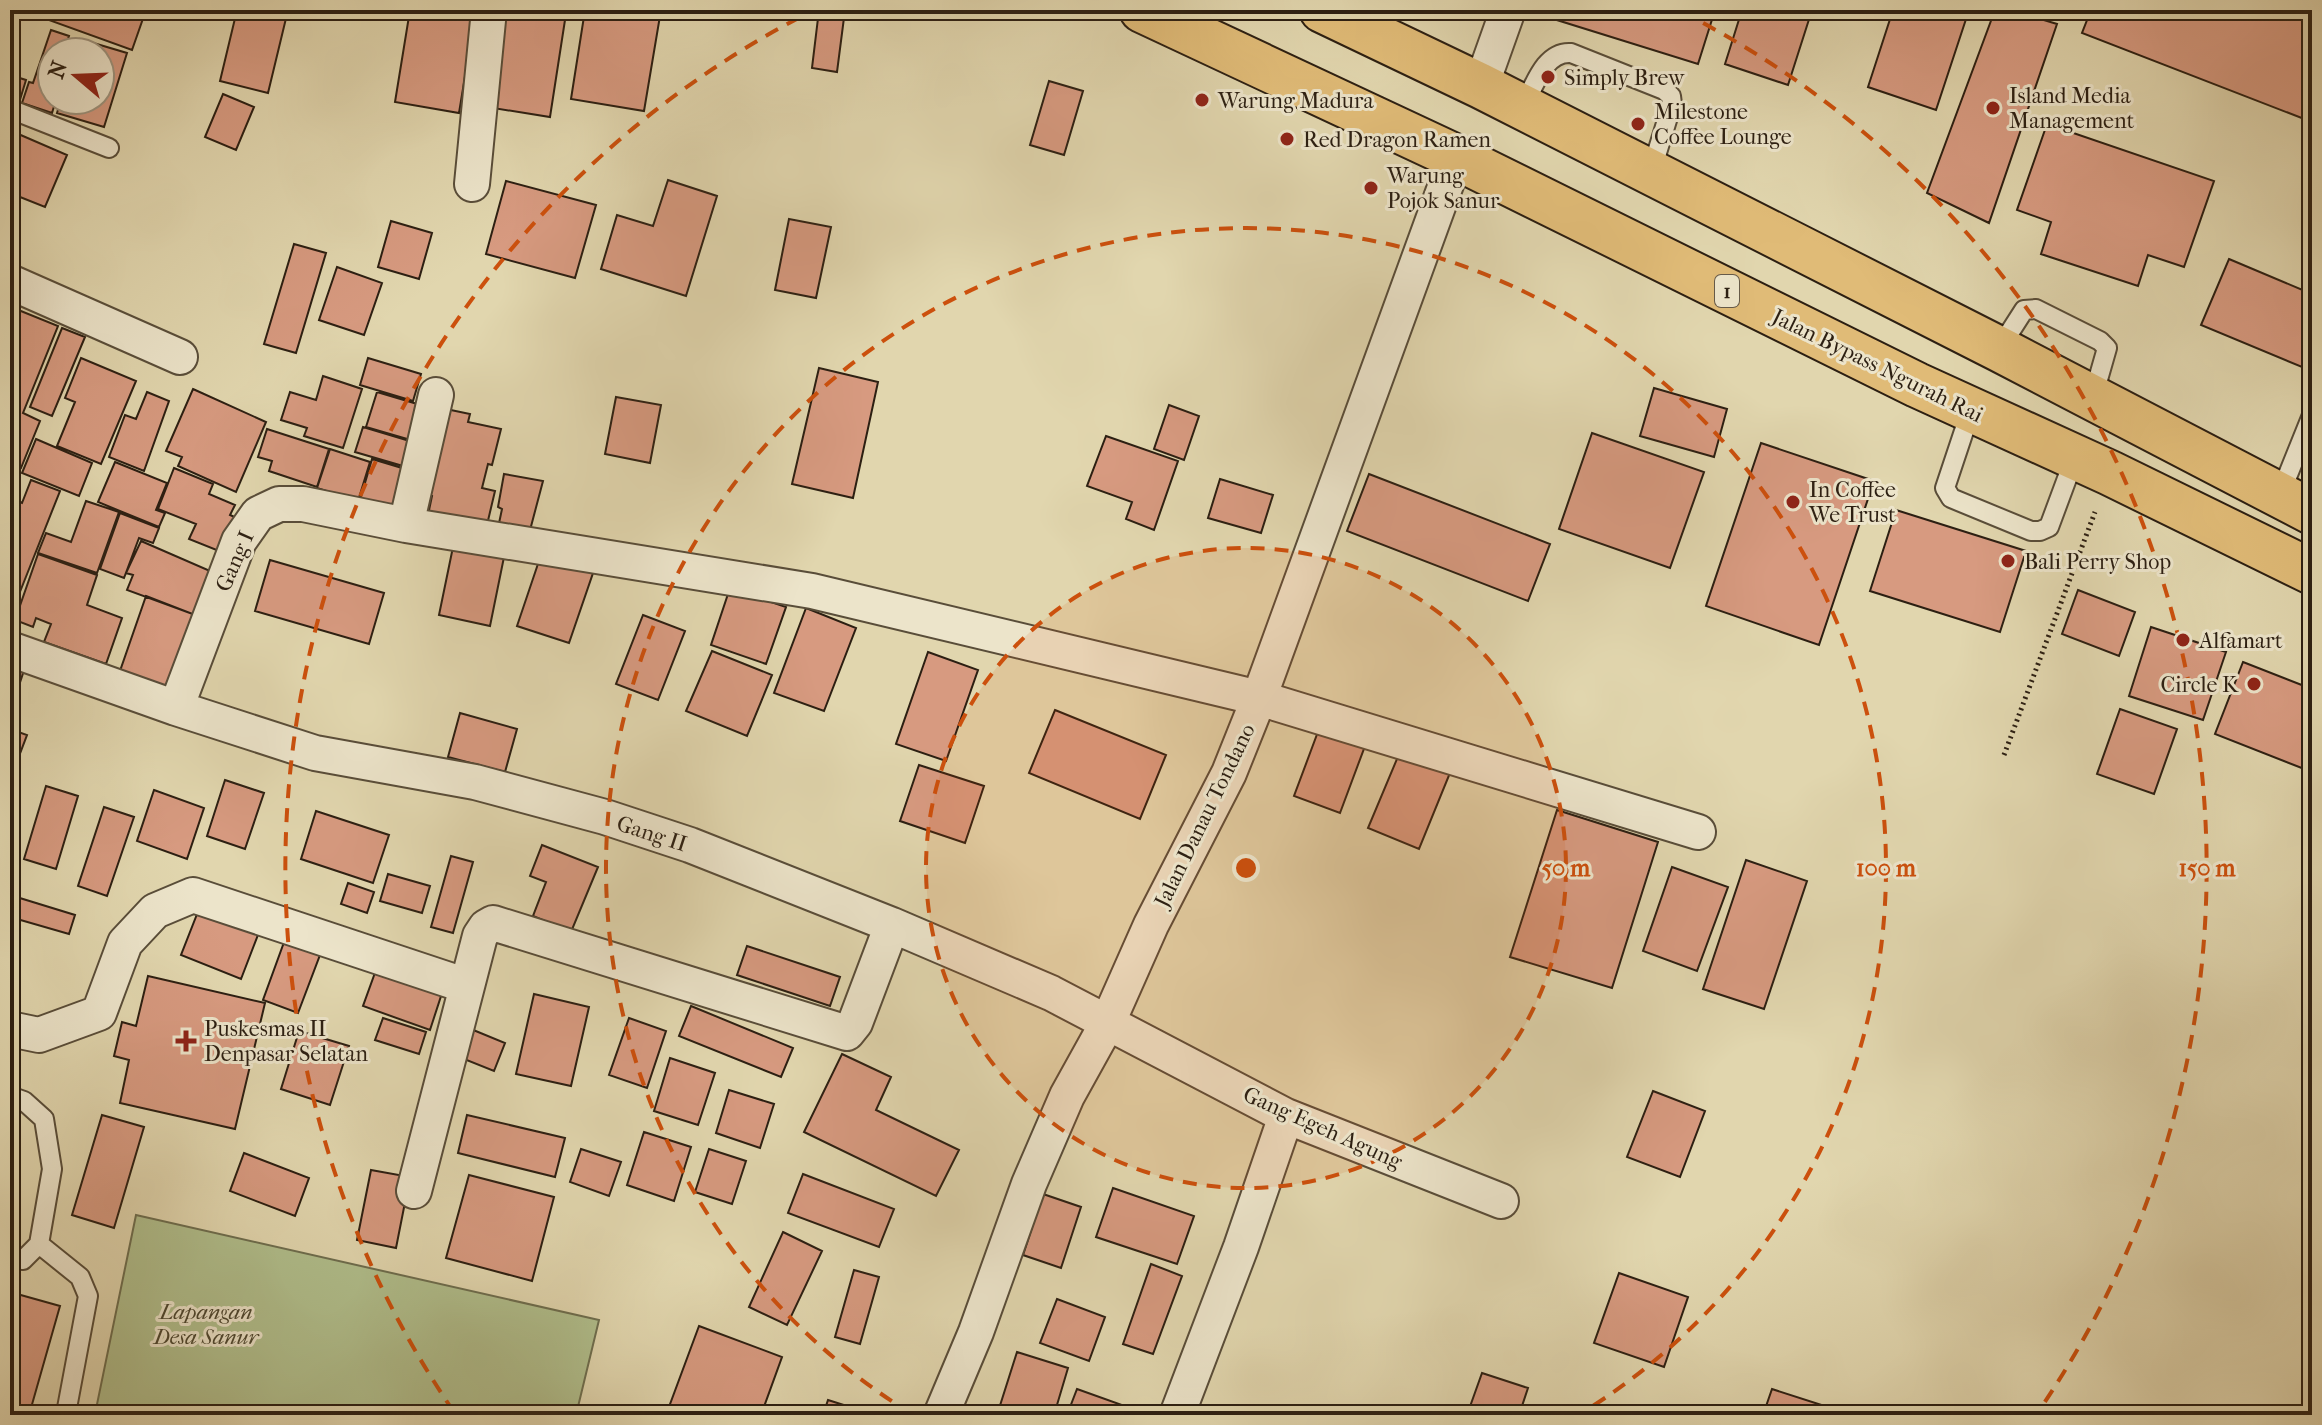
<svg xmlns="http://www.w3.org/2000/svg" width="2322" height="1425" viewBox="0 0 2322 1425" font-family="'IM FELL French Canon',serif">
<rect width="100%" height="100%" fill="#e1d6ae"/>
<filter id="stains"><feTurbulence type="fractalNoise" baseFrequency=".0025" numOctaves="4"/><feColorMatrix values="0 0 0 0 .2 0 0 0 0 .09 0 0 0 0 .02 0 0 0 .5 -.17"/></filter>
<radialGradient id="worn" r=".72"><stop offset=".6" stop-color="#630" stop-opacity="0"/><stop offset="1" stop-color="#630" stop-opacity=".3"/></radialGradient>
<!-- green -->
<path fill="#b0be8c" stroke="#6e6e4f" stroke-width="2" d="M136,1215L599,1320L576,1415L95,1414Z"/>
<!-- building -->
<path fill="#d79a80" stroke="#2c1f12" stroke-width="2" d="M49,10H146L132,50L46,19Z
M237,10H288L268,93L220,81Z
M410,10H476L459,113L395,102Z
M585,10H661L644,111L571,99Z
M819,10H845L837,72L812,68Z
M1546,10H1715L1698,64L1544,16Z
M1742,10H1812L1788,85L1725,64Z
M1893,10H1969L1936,110L1868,87Z
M1995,10H2010L2057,24L1989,223L1927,193Z
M2091,10H2312V122L2082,33Z
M502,11L565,20L550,117L487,107Z
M51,30L69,36L64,52H52V100H56L52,113L22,103L29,82L33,83Z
M80,39L127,53L104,127L57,113L61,100H100V52H76Z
M10,75L26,80L19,103L10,100Z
M1049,81L1083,91L1064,155L1030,145Z
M223,94L254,107L236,150L205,137Z
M2047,124L2214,181L2184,267L2148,255L2138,286L2041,254L2051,222L2017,210Z
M16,133L67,155L45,207L10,193V147Z
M668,180L717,196L686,296L601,269L617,215L653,226Z
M506,181L596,205L575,278L486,254Z
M789,219L831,227L816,298L775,290Z
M391,221L432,233L419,279L378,267Z
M294,244L326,253L296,353L264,344Z
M2229,259L2312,294V341L2302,367L2201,325Z
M337,267L382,283L364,335L319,320Z
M11,307L58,326L23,413L40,421L21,468L10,463Z
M62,328L85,337L52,416L30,407Z
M81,358L136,381L101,464L57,446L75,402L65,398Z
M368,358L421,374L413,401L360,385Z
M819,368L878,382L853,498L792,484Z
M323,376L362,389L343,448L304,436L307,428L281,420L290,392L316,400Z
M1654,388L1727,409L1714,457L1640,436Z
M193,389L266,422L236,492L178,466L182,457L166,451Z
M147,392L169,401L144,471L109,457L125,415L136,419Z
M377,392L424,406L414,441L366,427Z
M616,397L661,405L650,463L605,454Z
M1169,405L1199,416L1184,460L1154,449Z
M446,409L470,414L468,422L501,429L492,465L488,464L482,488L495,491L486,529L428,515L432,496L426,494Z
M363,427L413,442L403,466L355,452Z
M267,429L329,449L317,487L269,471L272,461L258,457Z
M1592,433L1704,472L1670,568L1559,529Z
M1106,436L1178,461L1154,530L1126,519L1132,502L1087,486Z
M36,439L92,463L79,496L22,473Z
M1761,443L1874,481L1819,645L1706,606Z
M330,449L370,462L358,501L317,488Z
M372,459L402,468L398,484L404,485L396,511L360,500Z
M115,462L167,483L156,510L165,513L159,527L98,502Z
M174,468L213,484L209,494L235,505L230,515L239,519L224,553L189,539L196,524L158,509Z
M504,474L543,481L529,534L498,528L502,509L498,507Z
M1369,474L1550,544L1528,601L1347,531Z
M1220,479L1273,495L1261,533L1208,518Z
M31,480L60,491L10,617V514L15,500L22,503Z
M86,501L119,512L97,573L38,553L46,533L71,542Z
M1896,510L2026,551L2000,632L1870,591Z
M120,513L159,528L153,543L139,538L124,578L100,569Z
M141,541L217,574L198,616L127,590L133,575L126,573Z
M453,547L504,557L490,626L439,615Z
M38,554L97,575L87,605L122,618L106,664L44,642L51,624L36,618L33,627L15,620Z
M541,555L593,573L569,643L517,626Z
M270,560L384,593L369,644L255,611Z
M730,588L786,607L766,664L711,645Z
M2078,590L2135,612L2119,656L2062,634Z
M146,596L198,616L171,690L120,671Z
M806,608L856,628L824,711L774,693Z
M643,615L685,631L658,700L616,684Z
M2151,627L2226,652L2203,720L2129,696Z
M712,651L772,675L747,736L686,711Z
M928,652L978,670L946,761L896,744Z
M10,655L27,661L10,713Z
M2243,662L2312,689V772L2215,734Z
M2120,709L2177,729L2154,794L2097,774Z
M1055,710L1166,755L1140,819L1029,773Z
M460,713L517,729L505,772L448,757Z
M10,729L27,735L10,780Z
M1319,729L1365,746L1340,813L1294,796Z
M1402,747L1452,768L1419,849L1368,828Z
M919,765L984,786L965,843L900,821Z
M225,780L264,793L245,849L207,836Z
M46,786L78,796L56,869L24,859Z
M154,790L204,808L187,859L137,841Z
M104,807L134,817L107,896L78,886Z
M1557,810L1658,842L1612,988L1510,957Z
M316,811L389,835L373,883L301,859Z
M542,845L598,867L571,932L533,916L546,882L530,876Z
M451,856L473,862L453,933L431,927Z
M1746,860L1807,881L1764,1009L1703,989Z
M1672,867L1728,887L1697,971L1643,951Z
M388,874L430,886L422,913L380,901Z
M348,883L374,892L367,913L341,904Z
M10,895L75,915L69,934L10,917Z
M201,904L261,927L241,979L181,955Z
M287,934L323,947L298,1013L263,1000Z
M747,946L840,977L830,1006L737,975Z
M376,970L442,993L430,1030L363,1006Z
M148,976L265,1003L235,1129L120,1103L129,1060L114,1056L122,1022L136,1026Z
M534,994L589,1007L571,1086L516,1074Z
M691,1006L793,1048L781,1077L679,1036Z
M383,1018L426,1032L419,1054L375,1040Z
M629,1018L666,1031L647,1088L609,1075Z
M466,1027L505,1043L494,1071L454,1055Z
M299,1031L349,1046L330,1105L281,1089Z
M842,1054L891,1077L876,1110L959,1150L936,1196L804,1132Z
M670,1058L715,1073L698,1125L654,1111Z
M729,1090L774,1104L760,1148L716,1133Z
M1653,1091L1705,1111L1680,1177L1627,1157Z
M102,1115L144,1127L114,1228L72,1215Z
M467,1115L565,1138L555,1177L458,1153Z
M644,1132L691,1147L674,1201L627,1185Z
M581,1149L621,1162L609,1196L570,1182Z
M709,1149L746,1161L732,1204L695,1192Z
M244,1153L309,1178L295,1216L230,1191Z
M371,1170L410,1177L396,1248L357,1240Z
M803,1174L894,1209L879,1247L788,1213Z
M469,1175L554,1197L532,1281L446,1258Z
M1113,1188L1194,1216L1177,1264L1096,1237Z
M1043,1194L1081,1207L1061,1268L1023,1255Z
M783,1232L822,1251L787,1325L749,1307Z
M1151,1264L1182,1276L1153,1354L1123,1344Z
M854,1270L879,1277L860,1344L835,1337Z
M1619,1273L1688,1297L1664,1367L1594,1343Z
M10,1292L60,1306L29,1415H10Z
M1057,1299L1105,1317L1089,1361L1040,1343Z
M699,1326L782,1357L761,1415H666Z
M1017,1352L1068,1368L1054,1415H997Z
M1482,1373L1528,1388L1519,1415H1467Z
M1077,1389L1136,1410L1134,1415H1067Z
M1772,1389L1837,1410L1836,1415H1763Z
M828,1400L869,1413V1415H823Z"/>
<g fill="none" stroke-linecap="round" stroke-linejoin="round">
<!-- lane casing -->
<g stroke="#594d39" stroke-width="22">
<path id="lane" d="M1523,107C1534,87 1544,51 1571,53L1664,90L1671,96L1672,104L1651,172
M10,109L109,148
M1999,349L2024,310L2036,309L2100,341L2107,348L2093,397
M1971,410L1945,488L1951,498L2031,531H2040L2049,527L2075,457
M2279,497L2312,415
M10,1096L24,1101L44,1119L52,1169L39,1244L23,1260L10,1259
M39,1244L80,1277L88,1296L67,1408"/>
</g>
<!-- street casing -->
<g stroke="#594d39" stroke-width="38">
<path id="street" d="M1481,86L1508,10
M472,184L489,10
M10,282L180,357
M406,525L436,395
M10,649L176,708L315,753L475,782L605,817L690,845L892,925L1051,993L1286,1116L1501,1201
M176,708L239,541L258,514L279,504H303L406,525L812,591L1259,698L1698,832
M10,1029L39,1035L99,1013L125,943L155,911L193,895L467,986
M414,1191L480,936L486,927L493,923L847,1033L855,1023L892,925
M941,1415L976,1332L1029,1184L1067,1096L1108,1022L1151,925L1229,773L1259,698L1456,157
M1177,1415L1241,1247L1286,1116"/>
</g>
<!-- highway casing -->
<g stroke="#2c1f12" stroke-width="48">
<path id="highway" d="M1142,10L1456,157L1917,385L2110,473L2312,572
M1322,10L1481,86L1999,349L2312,512"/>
</g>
<!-- path -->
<path stroke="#2c1f12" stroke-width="5" stroke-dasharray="2 4" stroke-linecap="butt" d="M2004,755L2095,512"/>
<!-- lane -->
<use href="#lane" stroke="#ece4ca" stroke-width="18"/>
<!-- street -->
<use href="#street" stroke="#ece4ca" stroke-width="34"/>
<!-- highway -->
<use href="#highway" stroke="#e0bb77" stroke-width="44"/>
</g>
<!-- distance rings -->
<circle cx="1246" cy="868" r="320" fill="#cc500d" fill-opacity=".12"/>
<g fill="none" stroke="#cc500d" stroke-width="4" stroke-dasharray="14 10">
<circle cx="1246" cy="868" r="320"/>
<path d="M912 1414A640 640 0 1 1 1580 1414"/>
<path d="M454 1412A961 961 0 0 1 810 12M1682 12A961 961 0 0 1 2038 1412"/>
</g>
<!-- markers -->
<g fill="#8f2418" stroke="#ece4ca" stroke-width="3">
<circle cx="1548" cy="77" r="8"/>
<circle cx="1202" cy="100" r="8"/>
<circle cx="1993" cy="108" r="8"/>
<circle cx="1638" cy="124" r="8"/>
<circle cx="1287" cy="139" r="8"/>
<circle cx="1371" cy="188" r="8"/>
<circle cx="1793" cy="502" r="8"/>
<circle cx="2008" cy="561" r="8"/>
<circle cx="2183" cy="640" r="8"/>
<circle cx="2254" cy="684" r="8"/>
<path d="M182 1029h8v8h8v8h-8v8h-8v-8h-8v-8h8z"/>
</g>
<g text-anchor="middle" stroke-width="6" stroke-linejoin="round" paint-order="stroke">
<!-- shield labels -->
<rect fill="#ece4ca" stroke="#665a49" stroke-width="2" x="1715" y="275" width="24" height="32" rx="6"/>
<g font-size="20" font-weight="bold" fill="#2c1f12">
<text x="1727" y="298">1</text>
</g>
<!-- poi labels -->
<g font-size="22" fill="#2c1f12" stroke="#ece4ca" text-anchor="start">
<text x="1564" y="85">Simply Brew</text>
<text x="2009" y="103">Island Media<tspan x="2009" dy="25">Management</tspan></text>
<text x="1218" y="108">Warung Madura</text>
<text x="1654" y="119">Milestone<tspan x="1654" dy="25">Coffee Lounge</tspan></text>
<text x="1303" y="147">Red Dragon Ramen</text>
<text x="1387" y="183">Warung<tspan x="1387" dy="25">Pojok Sanur</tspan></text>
<text x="1809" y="497">In Coffee<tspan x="1809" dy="25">We Trust</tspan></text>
<text x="2024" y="569">Bali Perry Shop</text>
<text x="2199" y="648">Alfamart</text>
<text x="2238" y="692" text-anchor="end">Circle K</text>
<text x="204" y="1036">Puskesmas II<tspan x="204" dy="25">Denpasar Selatan</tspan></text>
</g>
<!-- street labels -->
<g font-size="22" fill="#2c1f12" stroke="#ece4ca">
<text transform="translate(1878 365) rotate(26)" y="8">Jalan Bypass Ngurah Rai</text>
<text transform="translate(234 561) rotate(-66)" y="8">Gang I</text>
<text transform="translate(1204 815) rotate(-64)" y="8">Jalan Danau Tondano</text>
<text transform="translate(652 833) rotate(18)" y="8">Gang II</text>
<text transform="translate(1323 1127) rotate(24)" y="8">Gang Egeh Agung</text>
</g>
<!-- park labels -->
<g font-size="22" font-style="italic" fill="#4d4730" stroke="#ece4ca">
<text x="206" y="1319">Lapangan<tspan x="206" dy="25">Desa Sanur</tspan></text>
</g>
</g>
<circle cx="1246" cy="868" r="12" fill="#cc500d" stroke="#ece4ca" stroke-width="4"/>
<g font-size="24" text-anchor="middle" font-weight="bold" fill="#cc500d" stroke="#ece4ca" stroke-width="6" stroke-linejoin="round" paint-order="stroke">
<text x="1566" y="876">50 m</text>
<text x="1886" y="876">100 m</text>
<text x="2207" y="876">150 m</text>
</g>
<!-- margin -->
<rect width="2322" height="1425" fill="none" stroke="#e1d6ae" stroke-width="40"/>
<rect x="12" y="12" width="2298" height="1401" fill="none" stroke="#2c1f12" stroke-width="4"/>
<rect x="20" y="20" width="2282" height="1385" fill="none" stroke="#2c1f12" stroke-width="2"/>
<!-- north arrow -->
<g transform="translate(76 76) rotate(289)"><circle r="38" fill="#ece4ca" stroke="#9f9580" stroke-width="2"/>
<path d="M0-6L14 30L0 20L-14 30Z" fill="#8f2418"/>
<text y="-12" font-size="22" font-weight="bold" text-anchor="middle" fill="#2c1f12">N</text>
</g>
<rect width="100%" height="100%" filter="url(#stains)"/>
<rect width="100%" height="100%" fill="url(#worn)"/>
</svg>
